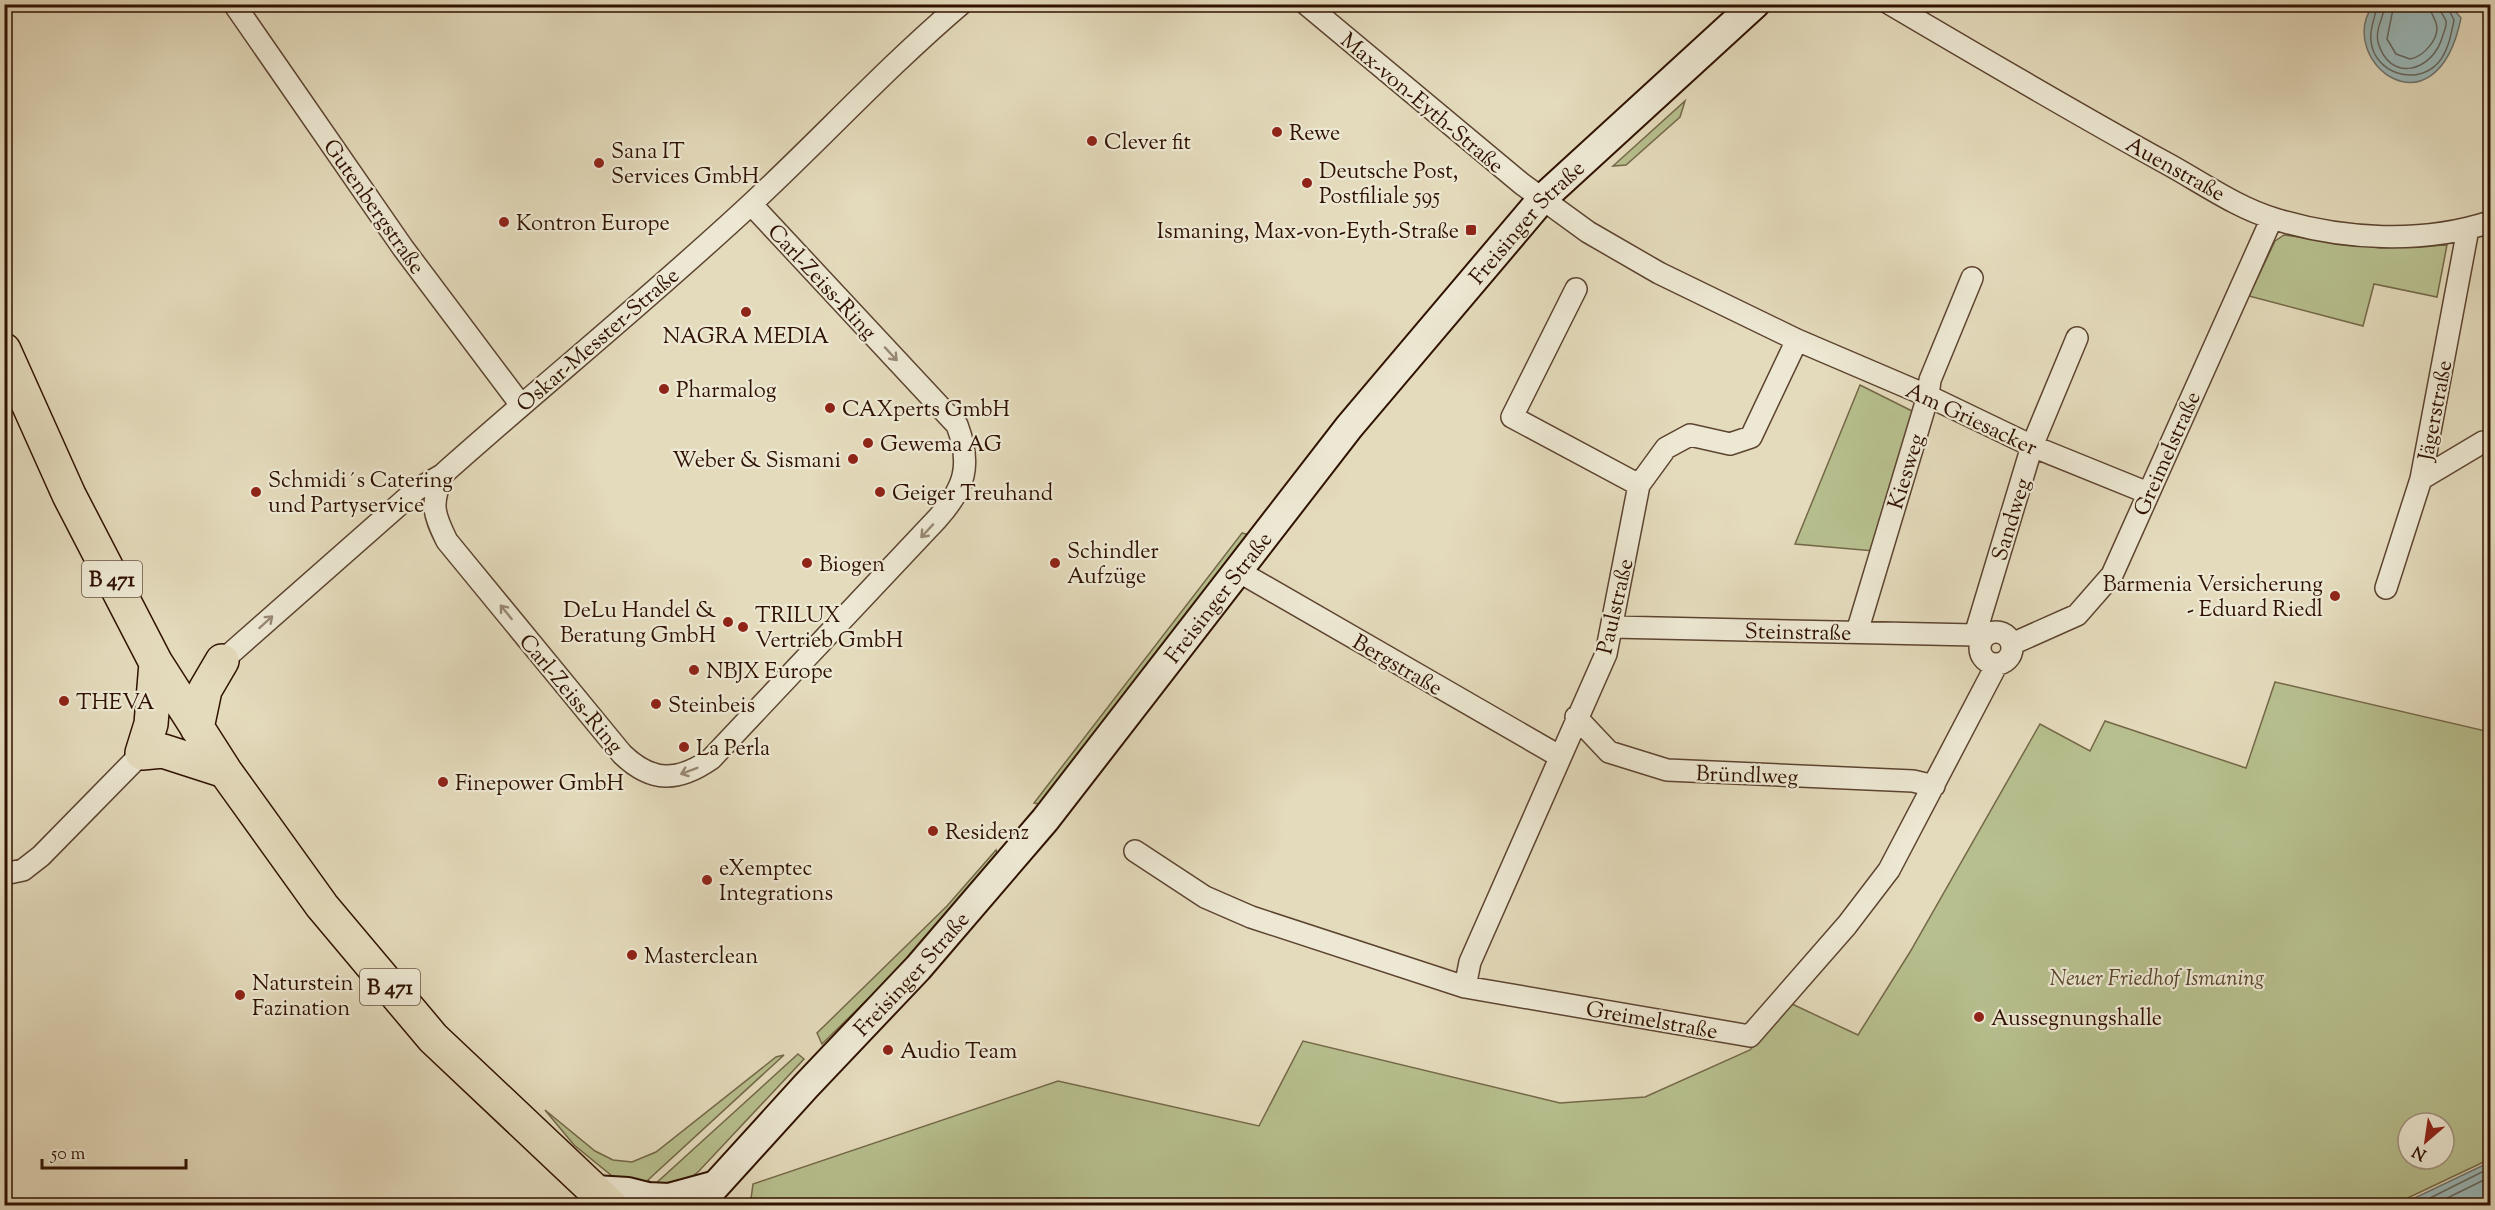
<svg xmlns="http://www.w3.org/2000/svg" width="2495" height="1210" viewBox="0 0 2495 1210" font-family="'Sorts Mill Goudy',serif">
<rect width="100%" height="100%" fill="#e4dbbc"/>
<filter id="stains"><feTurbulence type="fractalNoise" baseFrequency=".00333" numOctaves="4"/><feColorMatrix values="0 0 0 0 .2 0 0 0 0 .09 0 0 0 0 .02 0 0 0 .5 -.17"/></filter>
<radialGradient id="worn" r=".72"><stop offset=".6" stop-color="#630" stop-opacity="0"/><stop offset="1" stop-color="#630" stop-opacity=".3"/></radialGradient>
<!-- green -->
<path fill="#b7bf8e" stroke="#746848" stroke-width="1.5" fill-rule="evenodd" d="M1685,101L1680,117L1626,165L1613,166Z
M2284,235L2380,248L2447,245L2437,297L2374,284L2363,326L2249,296L2275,241Z
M1860,385L1914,412L1874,551L1795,544Z
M1242,533L1250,535L1043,805L1034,803Z
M2275,682L2490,732V1159L2393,1205L750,1206L753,1184L1058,1081L1259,1126L1303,1041L1560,1103L1645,1097L1750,1050L1792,1004L1858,1035L1910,952L2040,724L2090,751L2105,721L2246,768ZM2408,1123H2444V1159H2408Z
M996,850L999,859L882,985L822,1044L817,1033L947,906Z
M798,1054L804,1059L699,1171L676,1190L622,1184L574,1145L545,1110L595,1151L613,1160L632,1162L656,1152L776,1057L784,1055L648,1180L654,1185Z"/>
<!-- water -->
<path fill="#9ab9ba" stroke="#707670" stroke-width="1.5" d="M2373,5H2450L2461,18C2436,140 2334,61 2373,5Z
M2490,1162V1205H2400Z"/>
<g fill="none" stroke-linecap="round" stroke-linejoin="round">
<!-- shore -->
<path stroke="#65665e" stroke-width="1.5" d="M2377,4C2376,17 2369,28 2371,41C2374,73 2416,87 2438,63C2448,52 2451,35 2454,20L2446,4
M2385,4C2384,17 2375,29 2378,42C2389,83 2433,73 2443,35C2444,32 2447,25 2446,21C2444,15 2439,12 2438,4
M2394,4L2387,39L2396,54L2410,59C2423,57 2441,38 2436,23C2434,16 2430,13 2429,4
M2414,1206L2490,1168
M2431,1206L2490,1177"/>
<!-- street casing -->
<g stroke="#5d4430" stroke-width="24">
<path id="street" d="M234,4L403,248L521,405
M1306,4L1522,184L1588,232L1659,273L1797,340L1928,396L2032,446L2148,493
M1890,4C1982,58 2073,112 2166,163C2201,182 2237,208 2275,219C2343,240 2423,244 2490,222
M442,475C431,505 433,513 447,541L622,754C652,783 678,782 711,759L937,519C965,488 972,465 957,425L751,204
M2421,479L2483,442L2490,443
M1639,485L1666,448L1690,435L1730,444L1751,437L1797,340
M1238,571L1559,756
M2386,588L2421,479L2468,229
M1613,627L1975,635L1982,638
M1857,632L1928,396L1930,380L1972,278
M1980 648a16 16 0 1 1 32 0a16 16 0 1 1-32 0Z
M1975,635L2032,446L2077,338
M2012,644L2077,615L2112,575L2272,218
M222,661L416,490L442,475C544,384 650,298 750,205C821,139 887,67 961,4
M1576,717L1609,752L1667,770L1913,781L1934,786
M1135,851L1205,897L1251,917L1465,987L1750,1036L1847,925L1889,870L1997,664
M4,874L23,870L41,856L142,753
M1465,987L1470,962L1606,654L1639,485L1512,417L1576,289"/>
</g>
<!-- secondary casing -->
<g stroke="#301201" stroke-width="32">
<g id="secondary">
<path d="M594,1190L628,1192L648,1197L669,1198L713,1186"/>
<path id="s1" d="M697,1206L806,1086L918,968L1045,820L1349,427L1542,199L1755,4"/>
</g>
</g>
<!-- highway casing -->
<g stroke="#301201" stroke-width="36">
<path id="highway" d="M4,350L69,495L156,663L225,771L322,906L433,1038L611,1206
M156,663L151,724L142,753L163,751L225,771
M197,728L205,690L222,661"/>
</g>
<!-- street -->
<use href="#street" stroke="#ede8d3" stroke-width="21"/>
<!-- secondary -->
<use href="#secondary" stroke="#ede8d3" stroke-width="28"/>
<!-- highway -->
<use href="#highway" stroke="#e4dbbc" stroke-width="33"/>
</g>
<!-- one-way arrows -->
<defs><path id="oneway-shaft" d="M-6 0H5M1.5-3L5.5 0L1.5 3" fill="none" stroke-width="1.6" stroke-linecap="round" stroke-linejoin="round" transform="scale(1.5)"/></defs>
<g stroke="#988874">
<use href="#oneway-shaft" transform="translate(891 354) rotate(47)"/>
<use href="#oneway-shaft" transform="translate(927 531) rotate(133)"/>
<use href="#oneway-shaft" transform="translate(506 612) rotate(-129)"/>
<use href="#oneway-shaft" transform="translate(266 622) rotate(-42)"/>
<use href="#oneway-shaft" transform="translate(689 771) rotate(159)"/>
</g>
<!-- markers -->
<g fill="#8f2418" stroke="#ede8d3" stroke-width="2">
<circle cx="1277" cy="132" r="6"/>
<circle cx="1092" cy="141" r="6"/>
<circle cx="599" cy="163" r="6"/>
<circle cx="1307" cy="183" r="6"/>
<circle cx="504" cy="222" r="6"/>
<rect x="1465" y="224" width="12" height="12" rx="3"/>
<circle cx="746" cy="312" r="6"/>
<circle cx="664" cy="389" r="6"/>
<circle cx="830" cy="408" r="6"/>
<circle cx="868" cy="443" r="6"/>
<circle cx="853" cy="459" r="6"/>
<circle cx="256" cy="492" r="6"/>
<circle cx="880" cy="492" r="6"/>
<circle cx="807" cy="563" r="6"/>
<circle cx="1055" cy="563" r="6"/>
<circle cx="2335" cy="596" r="6"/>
<circle cx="728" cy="622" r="6"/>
<circle cx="743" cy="627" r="6"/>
<circle cx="694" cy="670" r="6"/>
<circle cx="64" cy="701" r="6"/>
<circle cx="656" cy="704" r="6"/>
<circle cx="684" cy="747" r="6"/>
<circle cx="443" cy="782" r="6"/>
<circle cx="933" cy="831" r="6"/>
<circle cx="707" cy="880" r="6"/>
<circle cx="632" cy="955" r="6"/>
<circle cx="240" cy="995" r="6"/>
<circle cx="1979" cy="1017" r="6"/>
<circle cx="888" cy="1050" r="6"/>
</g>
<g text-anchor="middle" stroke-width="4.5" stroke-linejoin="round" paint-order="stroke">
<!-- shield labels -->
<g fill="#ede8d3" stroke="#695240" stroke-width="1.5">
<rect x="82" y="561" width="60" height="36" rx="4.5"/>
<rect x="360" y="969" width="60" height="36" rx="4.5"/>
</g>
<g font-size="21" font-weight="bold" fill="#301201">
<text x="112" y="586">B 471</text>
<text x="390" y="994">B 471</text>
</g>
<!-- street labels -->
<g font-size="22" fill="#301201" stroke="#ede8d3">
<text transform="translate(1423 102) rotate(40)" y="8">Max-von-Eyth-Straße</text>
<text transform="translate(2176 168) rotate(29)" y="8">Auenstraße</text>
<text transform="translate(375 206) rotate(55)" y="8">Gutenbergstraße</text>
<text dy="8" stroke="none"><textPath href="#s1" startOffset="1288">Freisinger Straße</textPath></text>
<text transform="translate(823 281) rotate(47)" y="8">Carl-Zeiss-Ring</text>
<text transform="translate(597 339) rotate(-41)" y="8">Oskar-Messter-Straße</text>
<text transform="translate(2434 410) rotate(-79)" y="8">Jägerstraße</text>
<text transform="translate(1972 418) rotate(25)" y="8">Am Griesacker</text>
<text transform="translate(2166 453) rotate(-66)" y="8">Greimelstraße</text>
<text transform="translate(1905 471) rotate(-73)" y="8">Kiesweg</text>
<text transform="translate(2010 519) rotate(-73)" y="8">Sandweg</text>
<text dy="8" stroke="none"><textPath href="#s1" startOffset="802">Freisinger Straße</textPath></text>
<text transform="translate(1614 606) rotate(-77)" y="8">Paulstraße</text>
<text transform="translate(1798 631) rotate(1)" y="8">Steinstraße</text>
<text transform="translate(1398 664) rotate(30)" y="8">Bergstraße</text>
<text transform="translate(572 693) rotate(50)" y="8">Carl-Zeiss-Ring</text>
<text transform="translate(1747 774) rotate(2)" y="8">Bründlweg</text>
<text dy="8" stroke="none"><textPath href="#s1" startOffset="316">Freisinger Straße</textPath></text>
<text transform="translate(1652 1019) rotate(10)" y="8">Greimelstraße</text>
</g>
<!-- poi labels -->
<g font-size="22" fill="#301201" stroke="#ede8d3" text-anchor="start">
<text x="1289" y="140">Rewe</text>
<text x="1104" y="149">Clever fit</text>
<text x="611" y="158">Sana IT<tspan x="611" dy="25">Services GmbH</tspan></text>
<text x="1319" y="178">Deutsche Post,<tspan x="1319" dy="25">Postfiliale 595</tspan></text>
<text x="516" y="230">Kontron Europe</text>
<text x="1459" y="238" text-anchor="end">Ismaning, Max-von-Eyth-Straße</text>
<text x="746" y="343" text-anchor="middle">NAGRA MEDIA</text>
<text x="676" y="397">Pharmalog</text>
<text x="842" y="416">CAXperts GmbH</text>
<text x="880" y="451">Gewema AG</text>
<text x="841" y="467" text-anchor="end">Weber &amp; Sismani</text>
<text x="268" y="487">Schmidi´s Catering<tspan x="268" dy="25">und Partyservice</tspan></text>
<text x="892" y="500">Geiger Treuhand</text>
<text x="1067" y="558">Schindler<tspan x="1067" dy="25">Aufzüge</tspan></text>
<text x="819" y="571">Biogen</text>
<text x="2323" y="591" text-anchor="end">Barmenia Versicherung<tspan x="2323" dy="25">- Eduard Riedl</tspan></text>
<text x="716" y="617" text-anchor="end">DeLu Handel &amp;<tspan x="716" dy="25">Beratung GmbH</tspan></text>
<text x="755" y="622">TRILUX<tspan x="755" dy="25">Vertrieb GmbH</tspan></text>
<text x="706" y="678">NBJX Europe</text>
<text x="76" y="709">THEVA</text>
<text x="668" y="712">Steinbeis</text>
<text x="696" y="755">La Perla</text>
<text x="455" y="790">Finepower GmbH</text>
<text x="945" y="839">Residenz</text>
<text x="719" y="875">eXemptec<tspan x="719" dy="25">Integrations</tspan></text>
<text x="644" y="963">Masterclean</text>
<text x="252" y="990">Naturstein<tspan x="252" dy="25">Fazination</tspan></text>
<text x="1991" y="1025">Aussegnungshalle</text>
<text x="900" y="1058">Audio Team</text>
</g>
<!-- park labels -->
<g font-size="22" font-style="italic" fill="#58462b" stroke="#ede8d3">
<text x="2157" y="985">Neuer Friedhof Ismaning</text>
</g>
</g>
<!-- margin -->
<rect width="2495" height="1210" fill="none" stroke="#e4dbbc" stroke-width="24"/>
<rect x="6" y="6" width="2483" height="1198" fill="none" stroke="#301201" stroke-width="3"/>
<rect x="12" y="12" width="2471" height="1186" fill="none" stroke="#301201" stroke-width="1.5"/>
<!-- north arrow -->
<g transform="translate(2426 1141) rotate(209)"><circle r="28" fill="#ede8d3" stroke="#a1927f" stroke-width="1.5"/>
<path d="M0-4.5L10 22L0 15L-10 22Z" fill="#8f2418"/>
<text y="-9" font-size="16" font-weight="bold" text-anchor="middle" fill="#301201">N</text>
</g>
<!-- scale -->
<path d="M42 1159v9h144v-9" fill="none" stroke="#301201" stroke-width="3"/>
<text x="51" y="1159" font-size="18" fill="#301201" stroke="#ede8d3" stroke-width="4.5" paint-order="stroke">50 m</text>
<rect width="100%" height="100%" filter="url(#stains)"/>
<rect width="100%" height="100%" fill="url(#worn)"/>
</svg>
